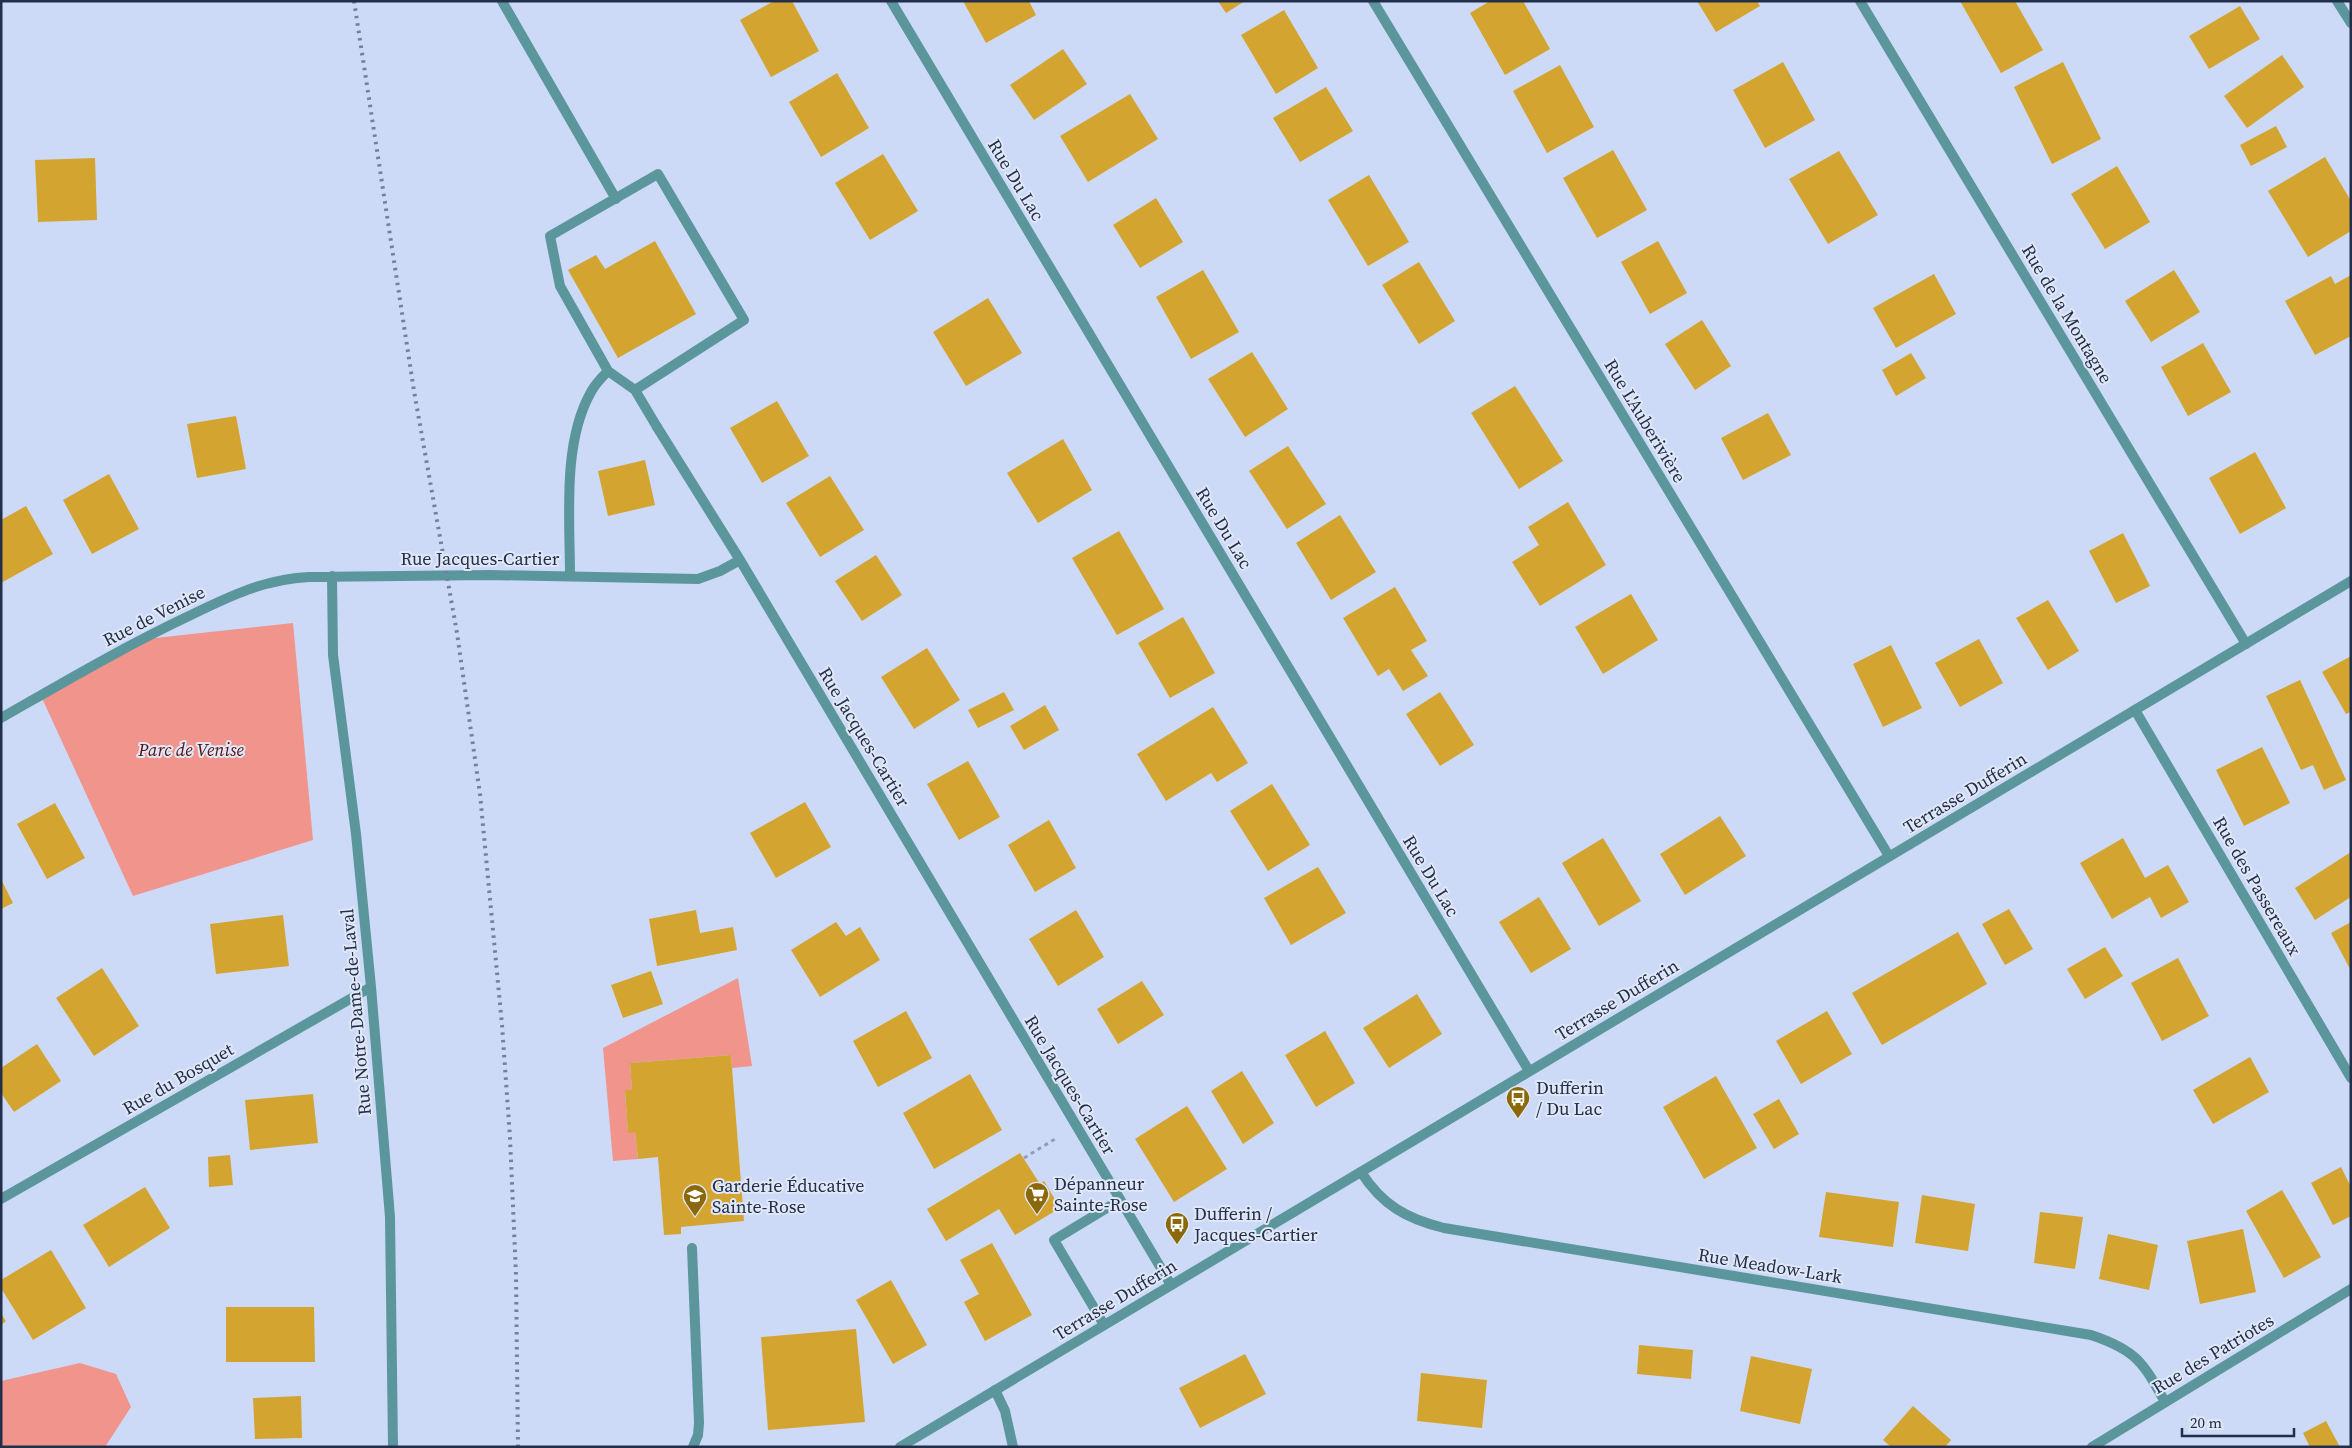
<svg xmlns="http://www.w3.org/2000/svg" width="2352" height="1448" viewBox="0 0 2352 1448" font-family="'Source Serif 4',serif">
<rect width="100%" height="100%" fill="#ccdaf7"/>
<!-- green -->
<path fill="#f0948c" d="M293,623L313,840L133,896L41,696L137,640Z
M738,978L752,1066L732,1068L731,1055L630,1063L632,1090L625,1091L628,1132H635L638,1159L613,1161L603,1048Z
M80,1363L116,1374L131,1407L105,1447H1V1381Z"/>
<!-- building -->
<path fill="#d3a430" d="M774,1H792L819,51L771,77L740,20Z
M963,1H1029L1036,15L986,43Z
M1218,1H1245L1226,13Z
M1490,1H1523L1550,49L1505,75L1470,13Z
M1697,1H1757L1760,6L1716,32Z
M1960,1H2015L2043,50L2001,73Z
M2240,6L2260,39L2209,69L2189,36Z
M1284,10L1318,68L1276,94L1241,35Z
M1063,49L1087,84L1034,120L1010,85Z
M2282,55L2304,87L2247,128L2224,96Z
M1783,62L1815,120L1765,148L1733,90Z
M2063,62L2101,139L2052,164L2014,87Z
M1560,65L1594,127L1547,153L1513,91Z
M837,73L869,128L821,157L789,102Z
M1326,87L1353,131L1300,162L1273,118Z
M1130,94L1158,139L1088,182L1060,136Z
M2276,126L2287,147L2251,166L2240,145Z
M1613,150L1647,210L1597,238L1563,178Z
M1839,151L1878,215L1828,244L1789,179Z
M883,154L918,211L870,240L835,183Z
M2325,157L2351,201V231L2308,257L2268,191Z
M95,158L97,220L38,222L35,160Z
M2117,166L2150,222L2105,249L2071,194Z
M1369,175L1409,242L1368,266L1328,200Z
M1156,198L1183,242L1140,268L1113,225Z
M655,241L696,314L618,358L568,270L596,255L605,269Z
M1658,241L1687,293L1650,314L1621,262Z
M1419,262L1455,321L1419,344L1382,285Z
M1203,270L1239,332L1191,359L1156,297Z
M2174,270L2200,312L2151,342L2125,301Z
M1934,274L1956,314L1896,348L1873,308Z
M2351,275V336L2315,355L2285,301L2331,276L2335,284Z
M988,298L1022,353L966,386L933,332Z
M1702,320L1731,366L1695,390L1665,344Z
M2203,343L2231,392L2188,416L2161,367Z
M1252,352L1288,409L1245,437L1208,379Z
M1911,353L1926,378L1896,396L1882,370Z
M1515,386L1563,461L1519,489L1471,413Z
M777,401L809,456L762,483L730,428Z
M1768,413L1791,455L1743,480L1721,438Z
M236,416L246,469L197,478L187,424Z
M1063,439L1092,490L1038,523L1007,473Z
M1288,446L1326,504L1287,529L1249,471Z
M2255,452L2286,508L2240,534L2209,478Z
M645,460L655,505L608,516L598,471Z
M109,474L139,529L92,554L63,500Z
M830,476L864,530L820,557L786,503Z
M1568,502L1606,565L1540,606L1512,562L1539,545L1528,527Z
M26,506L53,554L1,583V520Z
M1340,515L1376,572L1331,600L1296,543Z
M1119,531L1164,609L1117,635L1072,558Z
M2123,533L2150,586L2116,603L2089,551Z
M876,555L902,595L862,621L835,581Z
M1395,587L1427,641L1411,650L1428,676L1403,691L1389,669L1378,676L1343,618Z
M1631,594L1658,640L1603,674L1575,627Z
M2048,600L2079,651L2048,670L2016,618Z
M1183,617L1215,673L1170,698L1138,643Z
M1979,639L2003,683L1960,707L1935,663Z
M1891,645L1922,708L1883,727L1853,664Z
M927,648L960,700L914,729L881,677Z
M2351,656V712L2346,714L2322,672Z
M2300,680L2346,780L2324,790L2313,765L2301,770L2266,696Z
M1004,692L1014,710L978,728L968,710Z
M1440,692L1474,745L1440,766L1406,714Z
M1045,705L1059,730L1024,750L1010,726Z
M1213,707L1248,763L1217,782L1211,773L1166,801L1137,754Z
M2262,747L2290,803L2244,826L2216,770Z
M968,761L1000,817L959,840L927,784Z
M1272,784L1310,845L1268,871L1230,811Z
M805,802L831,847L776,878L750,833Z
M55,803L85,858L47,879L17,824Z
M1720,816L1746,856L1685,895L1660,854Z
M1049,820L1076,868L1035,892L1008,845Z
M1603,838L1641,901L1599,926L1562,863Z
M2123,838L2145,878L2168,865L2189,902L2161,918L2150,897L2112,919L2080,863Z
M2351,852V897L2315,920L2295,888Z
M1318,867L1346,913L1291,945L1264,898Z
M1,879L13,903L1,909Z
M1539,897L1571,949L1531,973L1499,922Z
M2009,909L2033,949L2005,965L1982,924Z
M696,910L700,933L733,927L737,950L657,966L649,919Z
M1076,910L1104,957L1058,986L1029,939Z
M283,915L289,966L216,974L210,924Z
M836,922L846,936L860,927L880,960L820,997L791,950Z
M2351,922V971L2331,933Z
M1958,932L1987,984L1882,1045L1852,993Z
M2105,947L2123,976L2085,999L2067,969Z
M2178,958L2209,1016L2162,1041L2131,983Z
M102,968L139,1026L94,1056L56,998Z
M651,971L663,1004L623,1018L611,985Z
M1142,981L1164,1015L1118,1044L1097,1009Z
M1417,994L1442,1034L1389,1068L1363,1028Z
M906,1011L932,1058L878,1087L853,1041Z
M1827,1011L1852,1054L1801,1084L1776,1041Z
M1325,1031L1355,1083L1316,1107L1285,1055Z
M37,1044L61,1081L14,1112L1,1093V1068Z
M731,1055L744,1221L681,1227V1234L664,1235L658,1157L638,1159L635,1132L628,1133L625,1090H632L630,1063Z
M2250,1057L2269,1092L2213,1124L2193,1090Z
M1242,1071L1274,1123L1243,1144L1211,1091Z
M970,1074L1002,1130L934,1169L903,1113Z
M1716,1076L1757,1148L1704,1179L1663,1107Z
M313,1094L318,1143L250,1150L245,1100Z
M1779,1099L1799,1134L1774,1149L1753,1114Z
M1187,1106L1227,1169L1174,1202L1135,1139Z
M1020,1153L1040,1184L1044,1181L1060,1208L1015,1235L999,1209L946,1241L927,1209Z
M230,1155L233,1185L209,1187L208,1157Z
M2341,1167L2351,1187V1216L2333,1225L2311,1183Z
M145,1187L170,1228L109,1267L83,1225Z
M2282,1190L2321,1257L2284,1278L2246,1211Z
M1826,1192L1899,1202L1893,1247L1819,1237Z
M1922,1195L1975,1204L1968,1251L1915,1243Z
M2040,1212L2083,1217L2075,1269L2034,1263Z
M2243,1229L2256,1292L2200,1304L2187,1241Z
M2108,1234L2158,1245L2149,1290L2099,1279Z
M992,1243L1032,1315L985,1341L964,1302L979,1294L960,1260Z
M51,1250L86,1308L33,1340L1,1288V1280Z
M891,1280L927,1345L893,1364L856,1300Z
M226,1307H314L315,1362H226Z
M1,1314L6,1321L1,1325Z
M856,1329L865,1422L768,1430L761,1337Z
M1639,1345L1693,1350L1691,1379L1637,1374Z
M1245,1354L1266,1394L1200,1428L1179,1388Z
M1751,1356L1812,1369L1800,1424L1740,1411Z
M1421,1373L1487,1380L1482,1428L1417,1421Z
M301,1396L302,1438L255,1439L253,1398Z
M1913,1406L1951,1440L1945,1447H1891L1883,1440Z
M2326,1421L2340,1447H2310L2303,1433Z"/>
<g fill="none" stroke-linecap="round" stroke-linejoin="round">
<!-- path -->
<path stroke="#909dba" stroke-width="3" stroke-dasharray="4 4" stroke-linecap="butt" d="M1024,1158L1055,1139"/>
<!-- service -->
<path stroke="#5c969d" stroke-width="10" d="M502,1L616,199
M635,390L744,320L658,174L550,236L560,286L608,371L635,390L657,427
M570,576C570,519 562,443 591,392C595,384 602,377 608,371
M692,1248L699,1423L698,1435L693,1447
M1104,1325L1054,1240L1120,1200"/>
<!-- minor -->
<path stroke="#5c969d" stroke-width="10" d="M891,1L1529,1071
M1373,1L1889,856
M1860,1L2246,644
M2337,1L2351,23
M657,427L740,560L1171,1285
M332,576L333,655L356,834L371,987L390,1217L393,1447
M2135,710L2351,1078
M1,718C64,682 125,646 191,615C230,596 265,579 309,577L490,575L698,579L720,571L740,560
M1361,1172C1382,1205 1407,1219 1444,1228L2091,1335C2136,1350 2143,1362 2165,1402
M1,1199L371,987
M995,1390L1005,1411L1013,1447
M2092,1447L2351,1289"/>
<!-- tertiary -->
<path stroke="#5c969d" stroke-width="10" d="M900,1447L2351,581"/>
<!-- rail -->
<path stroke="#73809d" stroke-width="4" stroke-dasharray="2.5 5" stroke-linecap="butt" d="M354,1L414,391L457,633L480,794L502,1025L510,1138L516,1275L518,1447"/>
</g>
<!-- icons -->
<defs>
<g id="bus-pin" transform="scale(1.25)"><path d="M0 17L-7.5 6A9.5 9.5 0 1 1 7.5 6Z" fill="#8b690a" stroke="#e0e7f6"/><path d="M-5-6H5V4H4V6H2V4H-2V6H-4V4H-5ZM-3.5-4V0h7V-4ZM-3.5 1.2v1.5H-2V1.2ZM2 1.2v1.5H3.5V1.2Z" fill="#fff"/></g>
<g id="supermarket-pin" transform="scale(1.25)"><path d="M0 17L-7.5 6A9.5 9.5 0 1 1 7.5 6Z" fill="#8b690a" stroke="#e0e7f6"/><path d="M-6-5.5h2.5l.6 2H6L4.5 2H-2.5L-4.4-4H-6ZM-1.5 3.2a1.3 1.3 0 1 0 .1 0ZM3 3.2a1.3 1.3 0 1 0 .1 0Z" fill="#fff"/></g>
<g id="school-pin" transform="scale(1.25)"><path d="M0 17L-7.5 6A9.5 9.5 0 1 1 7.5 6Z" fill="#8b690a" stroke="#e0e7f6"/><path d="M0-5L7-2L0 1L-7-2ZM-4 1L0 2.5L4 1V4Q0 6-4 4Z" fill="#fff"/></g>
</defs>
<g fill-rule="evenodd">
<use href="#bus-pin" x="1518" y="1098"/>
<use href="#supermarket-pin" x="1037" y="1194"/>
<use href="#school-pin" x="695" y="1196"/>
<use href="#bus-pin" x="1177" y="1224"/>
</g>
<g text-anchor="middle" stroke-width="4" stroke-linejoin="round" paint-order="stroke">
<!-- street labels -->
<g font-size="18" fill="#222e4a" stroke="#e0e7f6">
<text transform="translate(1016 180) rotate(59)" y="6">Rue Du Lac</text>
<text transform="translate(2067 314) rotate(59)" y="6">Rue de la Montagne</text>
<text transform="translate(1645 421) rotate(59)" y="6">Rue L'Auberivière</text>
<text transform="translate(1224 528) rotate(59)" y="6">Rue Du Lac</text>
<text x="480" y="565">Rue Jacques-Cartier</text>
<text transform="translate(154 616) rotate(-27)" y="6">Rue de Venise</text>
<text transform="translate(864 737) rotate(59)" y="6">Rue Jacques-Cartier</text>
<text transform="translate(1965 793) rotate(-31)" y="6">Terrasse Dufferin</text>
<text transform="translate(1431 876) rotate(59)" y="6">Rue Du Lac</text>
<text transform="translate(2257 886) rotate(60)" y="6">Rue des Passereaux</text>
<text transform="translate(1617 1000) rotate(-31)" y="6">Terrasse Dufferin</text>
<text transform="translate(356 1012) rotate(-95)" y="6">Rue Notre-Dame-de-Laval</text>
<text transform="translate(178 1079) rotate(-30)" y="6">Rue du Bosquet</text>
<text transform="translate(1070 1085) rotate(59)" y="6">Rue Jacques-Cartier</text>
<text transform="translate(1770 1266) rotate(9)" y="6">Rue Meadow-Lark</text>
<text transform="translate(1115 1300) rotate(-31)" y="6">Terrasse Dufferin</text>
<text transform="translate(2213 1354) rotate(-31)" y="6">Rue des Patriotes</text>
</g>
<!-- park labels -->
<g font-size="18" font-style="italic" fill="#571212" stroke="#e0e7f6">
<text x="191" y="756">Parc de Venise</text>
</g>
<!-- poi labels -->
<g font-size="18" fill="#222e4a" stroke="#e0e7f6" text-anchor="start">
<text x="1536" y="1094">Dufferin<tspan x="1536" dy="21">/ Du Lac</tspan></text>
<text x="1054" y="1190">Dépanneur<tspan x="1054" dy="21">Sainte-Rose</tspan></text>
<text x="712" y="1192">Garderie Éducative<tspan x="712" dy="21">Sainte-Rose</tspan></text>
<text x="1194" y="1220">Dufferin /<tspan x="1194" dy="21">Jacques-Cartier</tspan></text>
</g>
</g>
<!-- border -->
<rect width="2352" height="1448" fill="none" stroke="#222e4a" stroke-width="5"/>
<!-- scale -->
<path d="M2182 1428v8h112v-8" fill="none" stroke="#222e4a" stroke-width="2.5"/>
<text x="2190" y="1428" font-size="15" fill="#222e4a" stroke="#e0e7f6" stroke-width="4" paint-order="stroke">20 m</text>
</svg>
